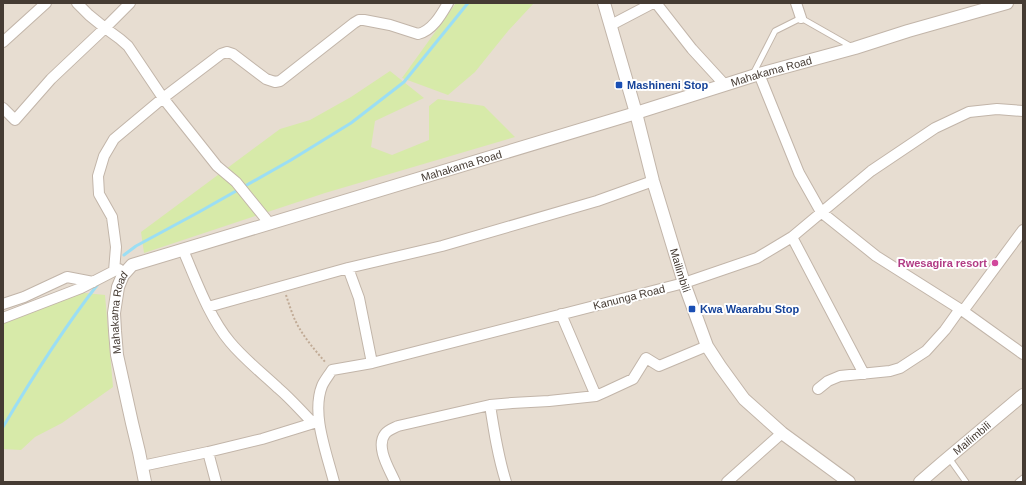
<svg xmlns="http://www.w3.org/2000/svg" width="1026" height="485" viewBox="0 0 1026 485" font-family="Helvetica,sans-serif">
<rect width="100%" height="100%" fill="#f3ece3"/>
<!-- residential -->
<path fill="#e7ddd1" d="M3,3H1023V482H3Z"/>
<!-- green -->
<path fill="#d7eaa9" d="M456,3H534L508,31L475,72L448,95L402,78Z
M390,71L424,98L375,121L371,147L392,155L429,140V106L438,99L484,106L515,137L325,193L144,253L141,232L280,129L310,120L351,97Z
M66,291L105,295L113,387L62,423L35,437L21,450L3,449V312L47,299Z"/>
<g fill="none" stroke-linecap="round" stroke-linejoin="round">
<!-- stream -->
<path stroke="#9bdef4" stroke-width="3" d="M124,255L136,246L199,212L291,160L351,123L404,82L468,3
M3,427C32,378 63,329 98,284"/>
<!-- service casing -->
<g stroke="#c2b5a9" stroke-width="7">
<path id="service" d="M753,74L775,31L801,18L852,47
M949,458L966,482
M1018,482L1023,478"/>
</g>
<!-- minor casing -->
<g stroke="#c2b5a9" stroke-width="12">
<path id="minor" d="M77,3L89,15L105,28L120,39L128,46L163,98L217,166L236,182L270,224
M656,3L692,49L725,85
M796,3L801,18
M611,25L653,3
M3,42L46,3
M759,74L799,173L821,212L876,256L963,311L1023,354
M3,108L15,120L51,79L105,28L130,3
M792,237L864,374
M183,250C196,280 209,317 230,342C244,359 262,373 278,388C291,399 301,411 313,423
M348,268L359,298L372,363
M114,271L116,247L112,217L99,194L98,176L104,156L114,139L163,98L221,54L227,52L233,54L266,79L275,82L280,81L354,23L359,20H364L390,25L418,34C432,31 441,15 448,3
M3,304L24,297L67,277L93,282
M208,307L348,268L442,246L597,201L653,181
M963,311L1023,230
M561,314L596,396
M3,318L81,288L114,271L119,269
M818,389L828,381L840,376L890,371L900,368L926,351L945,330L960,309
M490,405C494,431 498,457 506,482
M208,452L216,482
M142,466L208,452L262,439L317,422
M334,482C327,454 311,414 322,386C324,381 329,375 332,370L372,363L684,283L757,258L792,237L871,171L935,128L969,112L997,109L1023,111
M395,482C390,470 375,447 385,434C388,430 394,428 398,426L490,405L512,403L549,401L596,396L605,392L633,379L646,358L659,366L707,346
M727,482L782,433"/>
</g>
<!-- tertiary casing -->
<g stroke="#c2b5a9" stroke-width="14">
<g id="tertiary">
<path id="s1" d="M604,3L636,113L653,181L684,283L707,346L720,366L744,399L782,433L849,482"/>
<path id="s2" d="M145,482L139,452L132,423L117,355L115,331L114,313L118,287L123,275L132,265L636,113L759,74L855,48L908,31L1007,3"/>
<path id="s3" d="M920,482L942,463L1023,395"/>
</g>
</g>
<!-- path -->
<path stroke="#c1ab96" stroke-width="2" stroke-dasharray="2 2" stroke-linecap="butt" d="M286,295C289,304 292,314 296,322C304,338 315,350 326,363"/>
<!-- service -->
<use href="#service" stroke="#fff" stroke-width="5"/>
<!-- minor -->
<use href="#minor" stroke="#fff" stroke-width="10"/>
<!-- tertiary -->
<use href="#tertiary" stroke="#fff" stroke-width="12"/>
</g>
<!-- markers -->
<g fill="#1a4fb4" stroke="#fff" stroke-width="1.5">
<rect x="615" y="81" width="8" height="8" rx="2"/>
<rect x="688" y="305" width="8" height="8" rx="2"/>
</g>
<circle fill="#d1479c" stroke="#fff" stroke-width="1.5" cx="995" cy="263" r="4"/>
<g text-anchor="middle" stroke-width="4" stroke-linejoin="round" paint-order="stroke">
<!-- street labels -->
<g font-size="11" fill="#453b33" stroke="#fff">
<text dy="4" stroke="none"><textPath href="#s2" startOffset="893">Mahakama Road</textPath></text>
<text dy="4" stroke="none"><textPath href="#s2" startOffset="569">Mahakama Road</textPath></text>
<text dy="4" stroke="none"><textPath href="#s1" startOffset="278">Mailimbili</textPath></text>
<text transform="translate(629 297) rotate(-14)" y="4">Kanunga Road</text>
<text dy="4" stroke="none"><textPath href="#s2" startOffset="173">Mahakama Road</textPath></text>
<text dy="4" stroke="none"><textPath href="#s3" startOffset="68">Mailimbili</textPath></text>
</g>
<!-- transit labels -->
<g font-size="11" font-weight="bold" fill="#164399" stroke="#fff" text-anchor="start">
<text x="627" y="89">Mashineni Stop</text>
<text x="700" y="313">Kwa Waarabu Stop</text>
</g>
<!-- hotel labels -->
<g font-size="11" font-weight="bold" fill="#b23c85" stroke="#fff" text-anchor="end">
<text x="987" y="267">Rwesagira resort</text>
</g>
</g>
<!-- border -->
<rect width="1026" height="485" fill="none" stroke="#453b33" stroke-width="8"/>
</svg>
